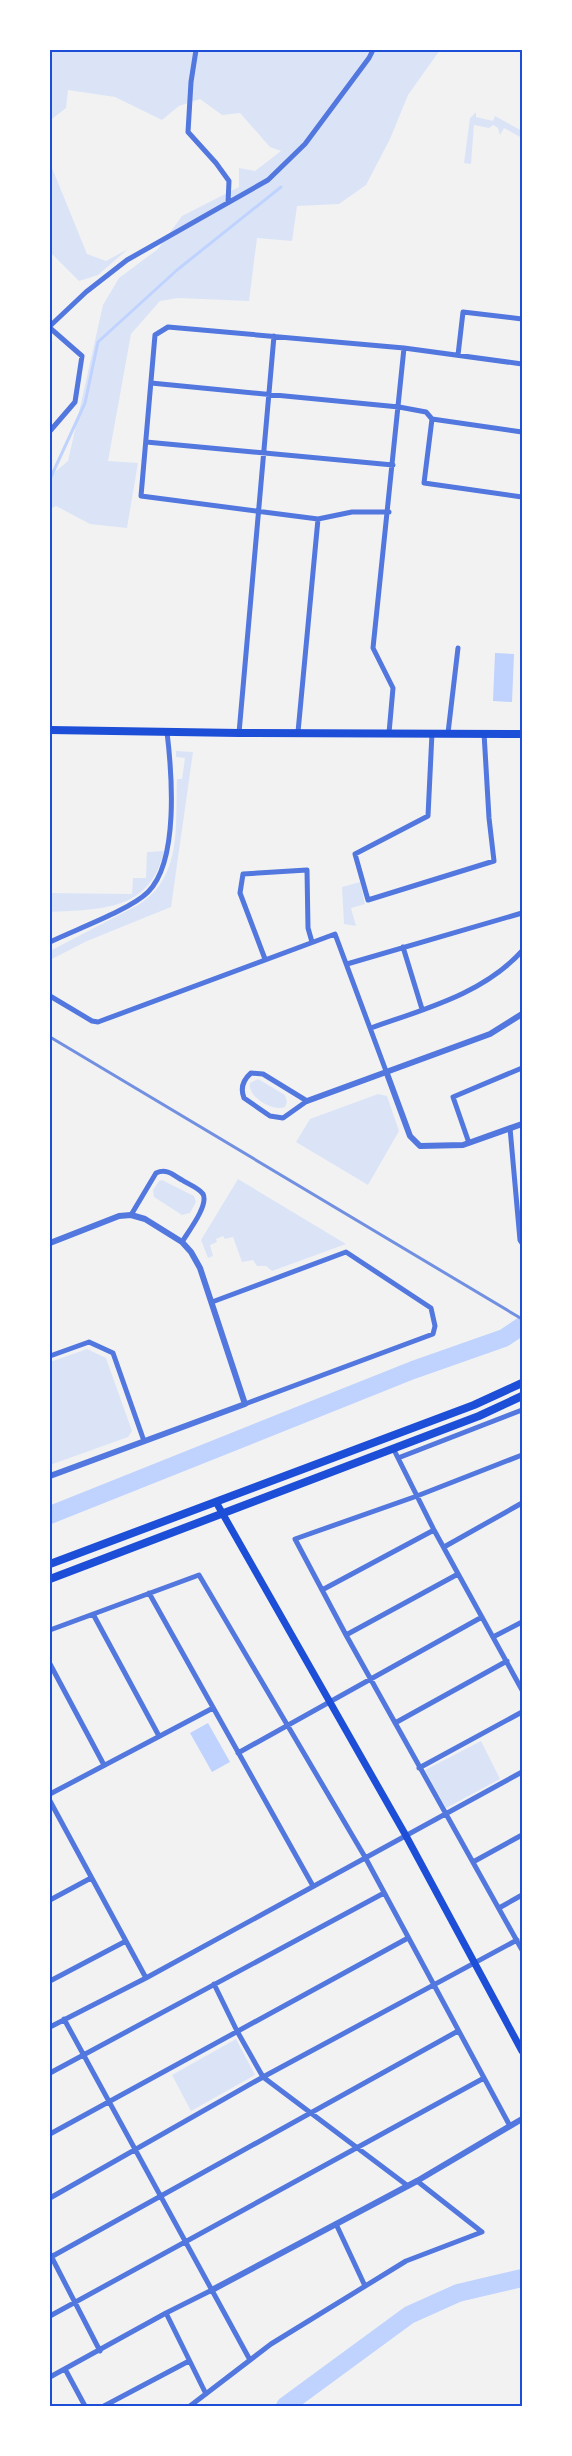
<svg xmlns="http://www.w3.org/2000/svg" width="572" height="2456" viewBox="0 0 572 2456" font-family="Spectral,serif">
<rect width="100%" height="100%" fill="#f2f2f2"/>
<!-- green -->
<path fill="#dbe4f7" d="M50,50H440L408,95L390,139L366,185L339,204L297,206L292,241L257,238L249,301L178,298L160,301L131,334L108,461L138,463L127,528L90,524L56,506L50,509V476L68,461L103,305L119,278L158,249L182,216L239,187V168L255,171L281,151L270,147L240,113L222,115L200,99L179,106L162,120L115,97L68,90L66,108L52,119L50,126Z
M476,112V117L493,121L495,116L522,131V138L504,128L500,135L498,128L493,125L489,128L474,125L471,164L464,163L470,118Z
M50,163L87,254L106,261L128,249L98,275L79,281L50,252Z
M176,751L193,752L171,907L87,941L50,960V951L138,905C183,877 175,825 177,779H182L185,758L176,757Z
M164,851C150,912 100,909 50,912V893L132,894L133,878H146L147,852Z
M360,882L365,904L351,908L356,926L344,924L342,887Z
M258,1079L285,1095L287,1102L285,1107C273,1112 247,1097 250,1083Z
M378,1094L387,1096L399,1131L368,1185L296,1142L310,1119Z
M238,1179L346,1244L272,1271L266,1266H257L253,1260L242,1262L233,1237L225,1239L223,1236L216,1239L217,1242L210,1245L213,1256L208,1258L201,1240Z
M162,1180L194,1196L196,1202L190,1213L182,1215L154,1197L153,1190L159,1181Z
M87,1349L106,1358L132,1431L128,1437L50,1465V1362Z
M481,1741L500,1779L446,1808L425,1770Z
M236,2039L255,2075L191,2111L172,2075Z"/>
<!-- water -->
<path fill="#bfd3fe" d="M495,653L514,654L512,702L493,701Z
M208,1723L230,1762L212,1772L190,1733Z"/>
<g fill="none" stroke-linecap="round" stroke-linejoin="round">
<!-- stream -->
<path stroke="#bfd3fe" stroke-width="3" d="M50,479L85,403L98,342L177,270L281,187"/>
<!-- river -->
<path stroke="#bfd3fe" stroke-width="18" d="M50,1515L413,1370L504,1338L522,1326
M285,2406L409,2315L458,2293L522,2278"/>
<!-- minor -->
<path stroke="#5277de" stroke-width="5" d="M196,50L191,82L188,132L216,163L229,181L228,203
M50,326L86,292L127,260L268,180L305,144L369,58L373,50
M50,328L82,356L75,402L50,431
M458,355L463,312L522,319
M151,383L399,407L426,412L432,419L424,483L522,497
M432,419L522,432
M146,442L393,465
M389,512H352L318,519L141,496L155,335L168,327L404,348L522,364
M298,732L318,519
M239,733L274,336
M389,733L393,688L373,648L404,348
M432,733L428,816L355,854L368,900L494,861L489,818L484,733
M448,733L458,648
M50,942C74,930 130,910 148,892C179,861 172,774 167,732
M403,947L422,1009
M265,959L240,893L243,874L307,870L308,928L312,942
M347,964L522,913
M50,996L92,1021L98,1022L335,934L386,1071
M371,1028C424,1009 483,994 522,951
M251,1073L263,1074L307,1101L283,1118L270,1116L244,1098C240,1088 243,1080 251,1073Z
M510,1128L520,1240L522,1243
M469,1143L453,1097L522,1068
M131,1215L156,1173C167,1168 173,1175 182,1180C188,1184 199,1188 203,1194C209,1205 188,1232 182,1242
M212,1302L346,1252L431,1308L435,1326L433,1334L245,1404
M50,1356L89,1342L113,1353L144,1441
M393,1448L434,1530L522,1690
M522,1455L417,1496L295,1539L346,1635L522,1950
M398,1458L522,1410
M444,1547L522,1503
M322,1590L434,1530
M149,1593L313,1886
M93,1614L159,1736
M50,1630L199,1575L365,1857L510,2126
M346,1635L458,1574
M493,1637L522,1622
M50,1664L104,1765
M395,1723L507,1661
M238,1753L482,1617
M419,1768L522,1712
M50,1794L213,1708
M50,1801L146,1978
M473,1862L522,1835
M50,1900L91,1878
M499,1908L522,1895
M50,1981L126,1941
M214,1984L237,2031L263,2077L408,2186
M64,2019L250,2360
M50,2027L146,1978L522,1772
M50,2073L384,1893
M50,2134L408,1938
M50,2198L263,2077L517,1940
M336,2224L365,2286
M50,2254L100,2351
M51,2257L458,2031
M166,2313L206,2394
M50,2316L484,2078
M65,2369L85,2406
M50,2377L166,2313L212,2290
M104,2406L189,2361
M190,2406L271,2344L406,2261L482,2232L417,2181"/>
<!-- tertiary -->
<path stroke="#5277de" stroke-width="6" d="M386,1071L410,1136L420,1146L463,1145L522,1124
M307,1101L490,1034L522,1014
M50,1243L119,1216L131,1215L145,1219L182,1242L191,1252L200,1268L245,1404L50,1476
M212,2290L417,2181L522,2119"/>
<!-- secondary -->
<path stroke="#1d4ed8" stroke-width="7" d="M216,1502L405,1834L522,2051"/>
<!-- primary -->
<path stroke="#1d4ed8" stroke-width="8" d="M50,1564L474,1405L522,1383
M50,1579L479,1416L522,1396"/>
<!-- trunk -->
<path stroke="#1d4ed8" stroke-width="8" d="M50,730L239,733L522,734"/>
<!-- rail -->
<path stroke="#7290e2" stroke-width="3" d="M50,1037L522,1319"/>
</g>
<!-- border -->
<rect width="572" height="2456" fill="none" stroke="#ffffff" stroke-width="102"/>
<rect x="51" y="51" width="470" height="2354" fill="none" stroke="#1d4ed8" stroke-width="2"/>
</svg>
